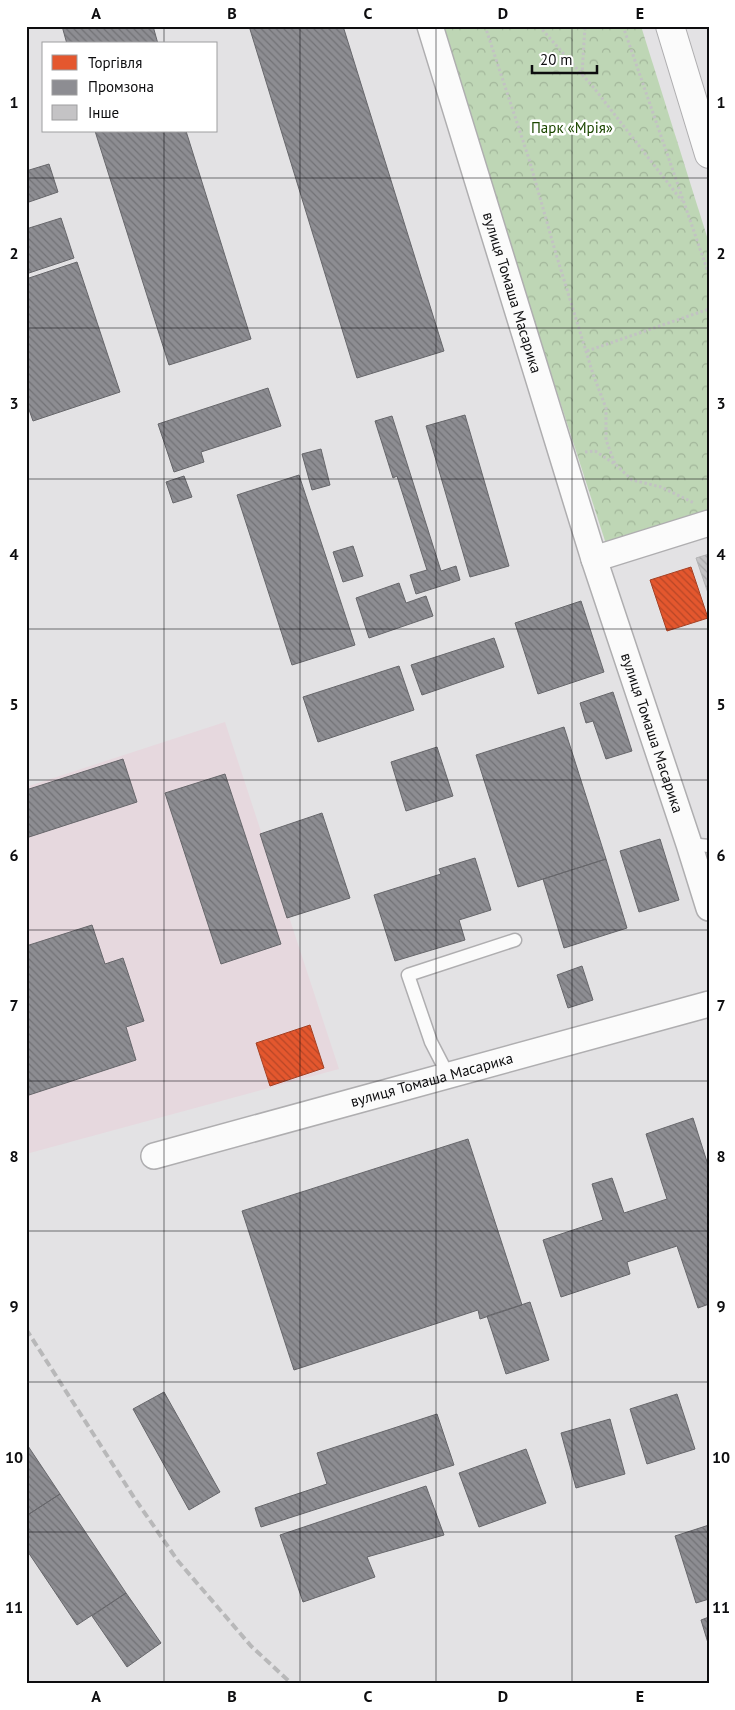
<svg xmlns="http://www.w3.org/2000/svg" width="735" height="1710" viewBox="0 0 735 1710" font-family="'PT Sans',sans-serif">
<defs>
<pattern id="park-crowns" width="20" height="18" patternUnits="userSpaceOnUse" patternTransform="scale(1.25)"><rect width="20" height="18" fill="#bed6b5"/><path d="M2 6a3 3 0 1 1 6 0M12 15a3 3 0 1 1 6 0" fill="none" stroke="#a2b69a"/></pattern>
<pattern id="shops-back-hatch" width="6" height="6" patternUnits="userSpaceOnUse" patternTransform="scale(1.25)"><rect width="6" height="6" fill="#e4572e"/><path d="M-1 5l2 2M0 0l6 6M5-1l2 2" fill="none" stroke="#b74626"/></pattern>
<pattern id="industry-back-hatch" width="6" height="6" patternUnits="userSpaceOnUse" patternTransform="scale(1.25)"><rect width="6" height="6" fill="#8d8d92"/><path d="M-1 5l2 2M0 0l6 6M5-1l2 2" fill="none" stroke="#727276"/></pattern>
<pattern id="building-back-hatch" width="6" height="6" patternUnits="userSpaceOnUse" patternTransform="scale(1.25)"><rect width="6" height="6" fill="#c4c3c5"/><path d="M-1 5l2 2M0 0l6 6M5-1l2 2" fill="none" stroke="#a7a6a8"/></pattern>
</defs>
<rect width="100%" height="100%" fill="#e3e2e4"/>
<!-- commercial -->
<path fill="#e6d8de" d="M225,722L339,1069L26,1154V787Z"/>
<!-- park -->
<path fill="url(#park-crowns)" d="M439,26H641L709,243V514L606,544Z"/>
<!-- shops -->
<path fill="url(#shops-back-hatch)" stroke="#a44125" d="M691,567L708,618L667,631L650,580Z
M310,1025L324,1068L270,1086L256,1043Z"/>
<!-- industry -->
<path fill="url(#industry-back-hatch)" stroke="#67676b" d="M62,26H153L158,44H67Z
M249,26H343L444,351L357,378Z
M95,131H186L251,339L169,365Z
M49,164L58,192L26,203V171Z
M61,218L74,258L26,274V229Z
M77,262L120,392L33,421L26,401V279Z
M268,388L281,426L201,452L204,462L174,472L158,424Z
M465,415L509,566L470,577L426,426Z
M392,416L441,571L456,566L460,580L416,594L410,575L427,570L397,476L393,478L375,421Z
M321,449L330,485L312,490L302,454Z
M299,475L355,645L292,665L237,495Z
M184,476L192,497L173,503L166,482Z
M353,546L363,576L343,582L333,552Z
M399,583L406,603L426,596L433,616L369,638L356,598Z
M581,601L604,672L538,694L515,623Z
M494,638L504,667L422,695L411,665Z
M399,666L414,710L318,742L303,697Z
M613,692L632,751L606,759L593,721L586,723L580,703Z
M564,727L606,859L518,887L476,755Z
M437,747L453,796L406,811L391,762Z
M123,759L137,802L26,838V790Z
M225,774L281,944L221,964L165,793Z
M322,813L350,898L287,918L260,834Z
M660,839L679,900L639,912L620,851Z
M475,858L491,910L459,920L465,940L395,961L374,895L441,874L439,869Z
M606,859L627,928L564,948L543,879Z
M92,925L105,964L123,958L144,1021L126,1027L136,1060L26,1096V946Z
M582,966L593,1000L568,1008L557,975Z
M693,1118L709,1168V1304L698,1308L677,1246L627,1262L630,1274L561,1297L543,1240L603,1220L592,1184L612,1178L624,1213L667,1199L646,1134Z
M468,1139L522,1305L480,1319L478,1310L294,1370L242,1211Z
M530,1302L549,1360L506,1374L487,1316Z
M164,1392L220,1492L189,1510L133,1409Z
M677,1394L695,1449L647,1464L630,1409Z
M437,1414L454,1465L261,1527L255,1508L327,1484L317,1453Z
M610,1419L625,1474L576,1488L561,1433Z
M26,1443L60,1494L26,1516Z
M526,1449L546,1503L479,1527L459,1473Z
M426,1486L444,1535L367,1557L375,1577L303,1602L280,1535Z
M60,1494L126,1593L77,1625L26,1549V1516Z
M709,1525V1599L696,1603L675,1536Z
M126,1593L161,1643L127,1667L92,1616Z
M709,1617V1643H708L701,1620Z"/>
<!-- building -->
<path fill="url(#building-back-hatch)" stroke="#b4b4b5" d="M709,554V596L696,558Z"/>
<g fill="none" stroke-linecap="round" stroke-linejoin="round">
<!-- service casing -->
<g stroke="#afaeb0" stroke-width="15">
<path id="service" d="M689,844L709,846
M448,1075L431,1042L408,975L515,940"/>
</g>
<!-- minor casing -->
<g stroke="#afaeb0" stroke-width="28">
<g id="minor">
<path id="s1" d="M430,26L594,559L689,844L709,908"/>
<path d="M594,559L709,523"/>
<path id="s2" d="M154,1156L709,1004"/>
</g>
</g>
<!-- primary casing -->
<g stroke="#afaeb0" stroke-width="30">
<path id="primary" d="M670,26L709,154"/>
</g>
<!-- path -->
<path stroke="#c2c2c3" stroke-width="3" stroke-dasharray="2.5 2.5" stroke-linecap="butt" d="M485,26L529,159L556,254L593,374L606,408V440L615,464
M539,26L594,88L682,201
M623,26L709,275
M582,75L585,26
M587,351L709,309
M585,452L595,451L615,464L632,480L661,487L694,503"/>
<!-- service -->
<use href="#service" stroke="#fbfbfb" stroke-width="12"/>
<!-- minor -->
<use href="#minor" stroke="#fbfbfb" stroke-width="25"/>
<!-- primary -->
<use href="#primary" stroke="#fbfbfb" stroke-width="28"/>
<!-- rail -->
<path stroke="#b8b8b9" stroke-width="4" stroke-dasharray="8 4" stroke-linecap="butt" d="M26,1329L135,1499L178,1561L251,1646L292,1684"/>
</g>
<!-- grid -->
<path fill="none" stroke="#0d0d0f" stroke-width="1" stroke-opacity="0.55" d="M164,26V44M300,26V1684M436,26V1684M572,26V1684M164,131V1684M26,178H709M26,328H709M26,479H709M26,629H709M26,780H709M26,930H709M26,1081H709M26,1231H709M26,1382H709M26,1532H709"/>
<g text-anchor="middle" stroke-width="5" stroke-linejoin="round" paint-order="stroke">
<!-- park labels -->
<g font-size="15" fill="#1c4700" stroke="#fff">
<text x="572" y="133">Парк «Мрія»</text>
</g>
<!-- street labels -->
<g font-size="15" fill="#0d0d0f" stroke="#fff">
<text dy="5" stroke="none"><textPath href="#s1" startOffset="279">вулиця Томаша Масарика</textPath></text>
<text dy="5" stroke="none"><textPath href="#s1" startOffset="741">вулиця Томаша Масарика</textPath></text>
<text dy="5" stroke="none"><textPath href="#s2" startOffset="288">вулиця Томаша Масарика</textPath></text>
</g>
</g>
<!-- border -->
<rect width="735" height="1710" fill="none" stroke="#ffffff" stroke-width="55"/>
<!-- legend -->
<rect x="42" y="42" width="175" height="90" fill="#ffffff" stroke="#9e9e9f"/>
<rect x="52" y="55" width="25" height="15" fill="#e4572e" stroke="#9e9e9f"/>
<text x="88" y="68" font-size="15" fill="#0d0d0f">Торгівля</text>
<rect x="52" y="80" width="25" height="15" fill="#8d8d92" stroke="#9e9e9f"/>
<text x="88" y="92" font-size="15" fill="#0d0d0f">Промзона</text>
<rect x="52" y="105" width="25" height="15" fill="#c4c3c5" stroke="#9e9e9f"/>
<text x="88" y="118" font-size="15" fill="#0d0d0f">Інше</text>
<!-- scale -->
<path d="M532 65v8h65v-8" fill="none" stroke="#0d0d0f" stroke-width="2.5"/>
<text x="540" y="65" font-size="15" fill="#0d0d0f" stroke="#ffffff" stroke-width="4" paint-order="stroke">20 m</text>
<rect x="28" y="28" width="680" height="1654" fill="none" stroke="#0d0d0f" stroke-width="2"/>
<g font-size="16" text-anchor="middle" font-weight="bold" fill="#0d0d0f">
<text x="96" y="19">A</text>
<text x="232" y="19">B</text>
<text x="368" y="19">C</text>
<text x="503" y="19">D</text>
<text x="640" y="19">E</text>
<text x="14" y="108">1</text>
<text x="721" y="108">1</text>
<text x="14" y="259">2</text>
<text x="721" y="259">2</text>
<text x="14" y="409">3</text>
<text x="721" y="409">3</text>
<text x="14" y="560">4</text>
<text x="721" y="560">4</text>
<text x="14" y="710">5</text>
<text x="721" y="710">5</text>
<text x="14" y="861">6</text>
<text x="721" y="861">6</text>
<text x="14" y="1011">7</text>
<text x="721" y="1011">7</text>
<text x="14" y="1162">8</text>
<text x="721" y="1162">8</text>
<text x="14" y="1312">9</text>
<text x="721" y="1312">9</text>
<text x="14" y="1463">10</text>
<text x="721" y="1463">10</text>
<text x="14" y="1613">11</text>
<text x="721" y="1613">11</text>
<text x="96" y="1702">A</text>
<text x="232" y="1702">B</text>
<text x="368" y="1702">C</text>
<text x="503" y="1702">D</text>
<text x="640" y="1702">E</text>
</g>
</svg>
